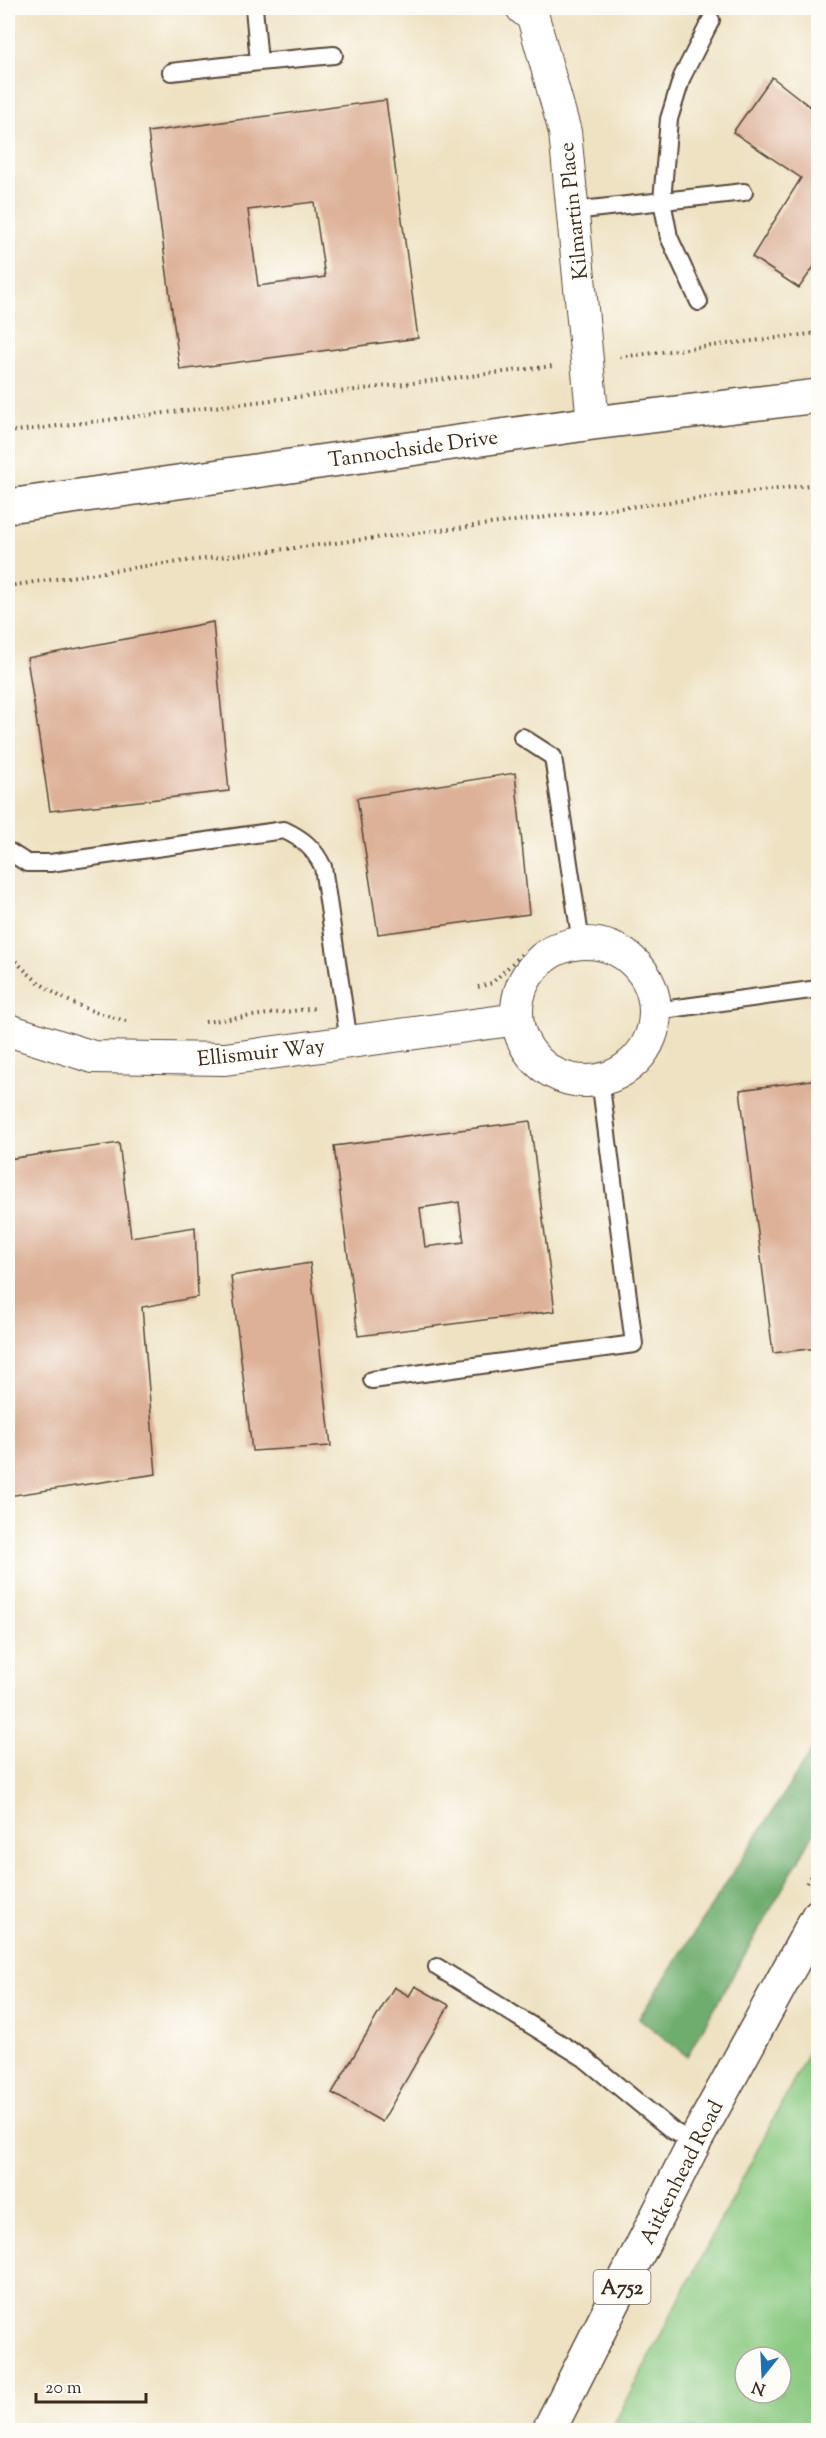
<svg xmlns="http://www.w3.org/2000/svg" width="826" height="2438" viewBox="0 0 826 2438" font-family="'Sorts Mill Goudy',serif">
<rect width="100%" height="100%" fill="#fdfcf7"/>
<filter id="ink" filterUnits="userSpaceOnUse"><feTurbulence type="fractalNoise" baseFrequency=".0167" numOctaves="2"/><feDisplacementMap in="SourceGraphic" scale="12" xChannelSelector="R" yChannelSelector="G"/><feConvolveMatrix kernelMatrix="1 2 1 2 8 2 1 2 1" color-interpolation-filters="sRGB"/></filter>
<filter id="wash" filterUnits="userSpaceOnUse"><feTurbulence type="fractalNoise" baseFrequency=".008" numOctaves="4" result="noise"/><feDisplacementMap in="SourceGraphic" scale="24" xChannelSelector="R" yChannelSelector="G"/><feGaussianBlur stdDeviation="1.35" result="paint"/><feColorMatrix in="noise" values="0 0 0 0 0 0 0 0 0 0 0 0 0 0 0 0 0 1.4 0 .05"/><feComposite in="paint" operator="in"/></filter>
<g filter="url(#wash)">
<rect width="100%" height="100%" fill="#efe2c3"/>
<!-- green -->
<path fill="#89c980" stroke="#627a4f" stroke-width="1.5" fill-rule="evenodd" d="M818,2034V2430H611ZM745,2357H781V2393H745Z"/>
<!-- forest -->
<path fill="#6ead6e" stroke="#546c46" stroke-width="1.5" d="M818,1741V1826L687,2056L639,2018Z"/>
<g id="blocks">
<!-- building -->
<path fill="#ddb198" fill-rule="evenodd" d="M772,77L818,113V261L799,288L752,257L801,178L733,132Z
M386,100L418,338L180,370L148,132ZM314,202L325,277L258,286L248,210Z
M213,622L229,791L50,811L27,658Z
M515,773L529,914L378,934L357,798Z
M818,1079V1348L773,1353L740,1090Z
M530,1121L555,1311L358,1336L334,1146ZM459,1202L464,1242L425,1247L420,1208Z
M119,1143L131,1237L195,1227L198,1297L142,1307L156,1474L8,1496V1159Z
M310,1263L331,1446L252,1451L231,1276Z
M415,1986L449,2005L382,2122L332,2093L394,1987L409,1996Z"/>
</g>
</g>
<g filter="url(#ink)">
<use href="#blocks" fill-opacity="0" stroke="#564637" stroke-width="1.5"/>
<g fill="none" stroke-linecap="round" stroke-linejoin="round">
<!-- lane casing -->
<g stroke="#564637" stroke-width="20">
<path id="lane" d="M259,62L334,55
M171,72L259,62L254,8
M573,211L744,192
M699,302L669,237L662,201L669,119L682,77L711,20
M522,737L553,757L581,943
M8,851L27,863H50L284,830C303,839 314,848 323,867L349,1042
M655,1011L818,989
M372,1380L634,1344L600,1079
M437,1967L584,2058L673,2131L694,2143"/>
</g>
<!-- street casing -->
<g stroke="#564637" stroke-width="34">
<path id="street" d="M522,8L533,17L565,132L593,423
M517 1012a69 69 0 1 1 138 0a69 69 0 1 1-138 0Z
M8,1030L93,1057L225,1059L517,1019"/>
</g>
<!-- secondary casing -->
<g stroke="#564637" stroke-width="36">
<path id="secondary" d="M8,506L593,423L818,396"/>
</g>
<!-- primary casing -->
<g stroke="#564637" stroke-width="36">
<path id="primary" d="M549,2430L694,2143L818,1916"/>
</g>
<!-- path -->
<path stroke="#564637" stroke-width="4" stroke-dasharray="1.5 4.5" stroke-linecap="butt" d="M620,357L818,333
M8,432L553,366
M8,586L138,567L818,484
M8,952C41,992 76,1008 126,1021
M478,987L492,983L524,952L537,962
M205,1022L316,1008
M807,1883L818,1862"/>
<!-- lane -->
<use href="#lane" stroke="#fff" stroke-width="16"/>
<!-- street -->
<use href="#street" stroke="#fff" stroke-width="32"/>
<!-- secondary -->
<use href="#secondary" stroke="#fff" stroke-width="33"/>
<!-- primary -->
<use href="#primary" stroke="#fff" stroke-width="33"/>
</g>
</g>
<g text-anchor="middle" stroke-width="4.5" stroke-linejoin="round" paint-order="stroke">
<!-- shield labels -->
<rect fill="#fdfcf7" stroke="#75695f" stroke-width="1.5" x="593.5" y="2270" width="57" height="34" rx="4.5"/>
<g font-size="20" font-weight="bold" fill="#3b2a1e">
<text x="622" y="2294">A752</text>
</g>
<!-- street labels -->
<g font-size="21" fill="#3b2a1e" stroke="#fdfcf7">
<text transform="translate(573 211) rotate(-96)" y="7">Kilmartin Place</text>
<text transform="translate(413 448) rotate(-8)" y="7">Tannochside Drive</text>
<text transform="translate(261 1052) rotate(-6)" y="7">Ellismuir Way</text>
<text transform="translate(681 2172) rotate(-63)" y="7">Aitkenhead Road</text>
</g>
</g>
<!-- margin -->
<rect width="826" height="2438" fill="none" stroke="#fdfcf7" stroke-width="30"/>
<!-- north arrow -->
<g transform="translate(763 2375) rotate(198)"><circle r="28" fill="#fdfcf7" stroke="#afa8a0" stroke-width="1.5"/>
<path d="M0-4.5L10 22L0 15L-10 22Z" fill="#1f6fb2"/>
<text y="-9" font-size="16" font-weight="bold" text-anchor="middle" fill="#3b2a1e">N</text>
</g>
<!-- scale -->
<path d="M36 2393v9h110v-9" fill="none" stroke="#3b2a1e" stroke-width="3"/>
<text x="45" y="2393" font-size="18" fill="#3b2a1e" stroke="#fdfcf7" stroke-width="4.5" paint-order="stroke">20 m</text>
</svg>
